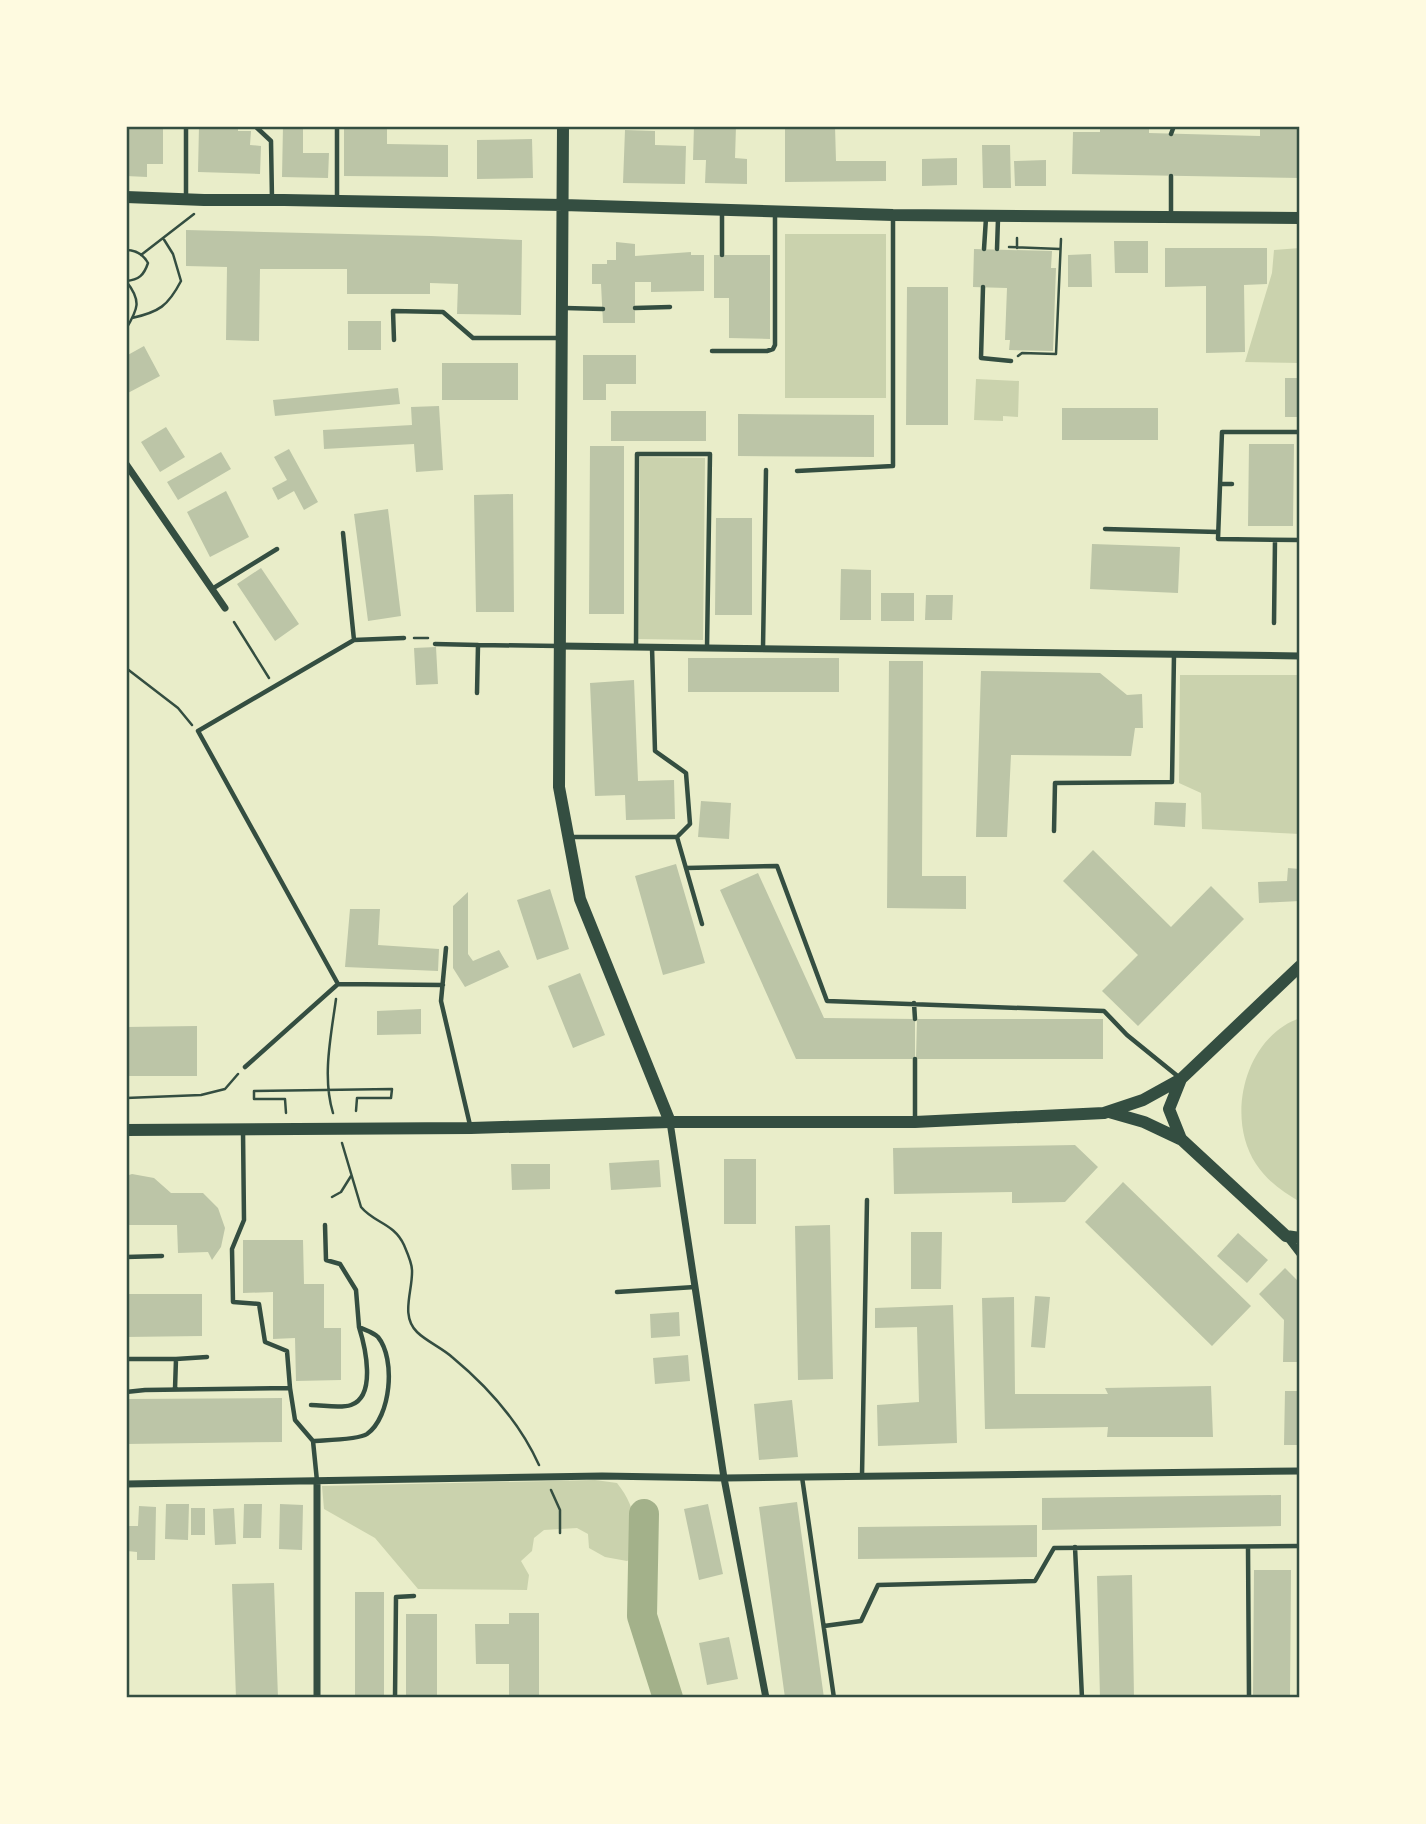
<svg xmlns="http://www.w3.org/2000/svg" width="1426" height="1824" viewBox="0 0 1426 1824" font-family="Lato,sans-serif">
<rect width="100%" height="100%" fill="#e9edc9"/>
<!-- green -->
<path fill="#cad2ad" d="M785,234H886V398H785Z
M1300,248V363L1245,362L1272,273L1274,250Z
M976,379L1019,381L1018,417L1003,416V421L974,420Z
M640,457L705,458L703,640L638,639Z
M1180,675H1300V834L1202,829L1201,793L1179,783Z
M1300,1018V1202C1283,1192 1267,1181 1256,1164C1225,1117 1245,1037 1300,1018Z
M595,1480L617,1483C635,1505 638,1528 636,1556L627,1561L605,1557L589,1548L588,1534L577,1528L544,1530L534,1538L532,1551L521,1561L529,1575L527,1590L418,1589L375,1538L324,1509L322,1486Z"/>
<g fill="none" stroke-linecap="round" stroke-linejoin="round">
<!-- river -->
<path stroke="#a3b18a" stroke-width="30" d="M644,1514L642,1616L668,1698"/>
</g>
<!-- building -->
<path fill="#bcc5a7" d="M126,126H163V164H147V177L126,176Z
M199,126H238V131H251L250,145L261,146L260,174L198,172Z
M283,126H303V153H329L328,178L282,177Z
M344,126H387V144L448,145V177L344,176Z
M694,126H736L735,158L747,159V184L705,183L706,160H693Z
M785,126H835L836,161H886V181L785,182Z
M1100,126H1149V133L1260,136V126H1300V178L1072,174L1073,132H1100Z
M625,130L655,131V145L686,146L685,184L623,183Z
M532,139L533,178L477,179V140Z
M982,145H1010L1011,188H983Z
M957,158V185L922,186V159Z
M1046,160V186H1015L1014,161Z
M186,230L431,236L522,240L521,315L457,314L458,284L430,283V294H347V269H260L259,341L226,340L227,267L186,266Z
M1114,241H1148V273H1115Z
M616,242L635,244V256L691,252V255H704V291L651,292V282H635V323H603L601,284H592V264H607V260H616Z
M1165,248H1267V284L1244,285L1245,352L1206,353V286L1165,287Z
M974,249L1052,251L1051,268H1056L1053,351L1009,350L1010,340H1005L1007,288L973,287Z
M1091,254L1092,287H1068V255Z
M714,255H770V339L729,338V298H714Z
M907,287H948V425H906Z
M348,321H381V350H348Z
M144,346L160,376L126,394V356Z
M583,355H636V384H606V400H583Z
M442,363H518V400H442Z
M1285,378H1300V417H1285Z
M398,388L400,404L275,416L273,400Z
M439,406L443,470L416,472L414,444L324,449L323,430L412,425L411,407Z
M1062,408H1158V440H1062Z
M611,411H706V441H611Z
M738,414L874,415V457L738,456Z
M166,427L185,457L160,472L141,442Z
M1249,444H1294L1293,526H1248Z
M590,446H624V614H589Z
M289,449L318,502L304,510L294,491L278,500L272,488L287,480L274,457Z
M221,452L231,469L178,500L167,482Z
M226,491L249,537L210,557L187,512Z
M513,494L514,612H476L474,495Z
M388,509L401,616L368,621L354,514Z
M716,518H752V615H715Z
M1092,544L1180,547L1178,593L1090,589Z
M261,568L299,624L275,641L237,584Z
M841,569L871,570V620H840Z
M881,593H914V621H881Z
M926,595H953L952,620H925Z
M436,647L438,684L416,685L414,648Z
M688,658H839V692H688Z
M889,661H923L922,876H966V909L887,908Z
M981,671L1100,673L1127,695L1142,694L1143,728H1135L1131,756L1011,755L1007,837H976Z
M634,680L638,781L674,780L675,819L626,820L625,795L595,796L590,683Z
M701,801L731,803L729,839L698,837Z
M1155,802L1186,803L1185,827L1154,825Z
M1093,850L1171,927L1211,886L1244,919L1138,1026L1102,991L1138,955L1063,881Z
M676,864L705,963L663,975L635,876Z
M1288,868L1300,869V901L1259,903L1258,882L1287,881Z
M758,873L824,1018L915,1019V1059H796L720,890Z
M550,889L569,949L537,960L517,900Z
M468,892V954L473,961L499,950L509,967L465,987L453,968V906Z
M350,909H380L378,945L439,949L438,971L345,967Z
M580,973L605,1035L573,1048L548,986Z
M421,1009V1034L377,1035V1011Z
M917,1019H1103V1059H916Z
M197,1026V1076H126V1027Z
M1075,1145L1098,1167L1065,1202L1012,1203V1192L894,1194L893,1148Z
M724,1159H756V1224H724Z
M659,1160L661,1187L611,1190L609,1163Z
M511,1164H550V1189L512,1190Z
M132,1174L154,1178L171,1193H203L218,1208L225,1228L221,1247L212,1260L208,1252L178,1253L177,1225H126V1176Z
M1123,1182L1251,1306L1212,1346L1085,1222Z
M830,1225L833,1379L798,1380L795,1226Z
M911,1232H942L941,1289H911Z
M1238,1233L1268,1260L1247,1283L1217,1256Z
M243,1240H303L304,1284H324V1328H341V1380L296,1381L295,1338L273,1339V1292L243,1293Z
M1285,1268L1300,1283V1362H1283L1284,1320L1259,1294Z
M126,1294H202V1336L126,1337Z
M1035,1296L1050,1297L1045,1348L1031,1347Z
M1014,1297L1015,1394H1108L1105,1388L1211,1386L1213,1437H1107L1108,1427L985,1429L982,1298Z
M953,1305L957,1443L878,1446L877,1405L919,1402L917,1327L875,1328V1308Z
M679,1312L680,1336L651,1338L650,1314Z
M688,1355L690,1381L655,1384L653,1358Z
M1285,1391H1300V1445H1284Z
M282,1398V1442L126,1444V1399Z
M792,1400L798,1457L759,1460L754,1404Z
M1281,1495V1526L1042,1530V1498Z
M797,1502L824,1698H785L759,1507Z
M166,1504H189L188,1540L165,1539Z
M244,1504H262L261,1538H243Z
M280,1504L303,1505L302,1550L279,1549Z
M708,1504L723,1574L699,1580L684,1509Z
M139,1506L156,1507L155,1560H137V1552L127,1551V1526H138Z
M191,1508H205V1535H191Z
M234,1508L236,1544L215,1545L213,1509Z
M1037,1525V1557L858,1559V1527Z
M1254,1570H1291L1290,1698H1253Z
M1132,1575L1134,1698H1100L1097,1576Z
M274,1583L278,1698H236L232,1584Z
M355,1592H384V1698H355Z
M509,1613H539V1698H509V1664H476L475,1624H509Z
M406,1614H437V1698H406Z
M729,1637L738,1679L707,1685L699,1643Z"/>
<g fill="none" stroke-linecap="round" stroke-linejoin="round">
<!-- path -->
<path stroke="#344e41" stroke-width="2.5" d="M1009,247L1060,249
M1017,248V238
M126,250C136,250 143,254 148,263C144,275 139,280 126,281
M141,255L194,214
M132,318C159,312 168,306 181,281L173,254L163,238
M126,329C138,309 142,301 126,281
M1018,356L1022,353L1056,354L1061,239
M234,622L269,678
M414,638H428
M126,668L178,708L192,725
M126,1098L201,1095L225,1089L238,1074
M286,1113L285,1099H254V1091L392,1089L391,1098H357L356,1111
M333,1113C322,1077 331,1036 336,999
M342,1143L361,1207C374,1223 394,1223 404,1245C407,1252 412,1263 412,1270C413,1291 400,1315 417,1332C426,1341 442,1348 452,1357C487,1386 520,1423 539,1465
M332,1197L341,1192L351,1176
M551,1490L560,1510V1533"/>
<!-- service -->
<path stroke="#344e41" stroke-width="4.5" d="M186,126V199
M255,126L271,141L272,199
M337,126V198
M1171,134L1174,126
M1171,176V217
M984,249L986,218
M997,249L998,219
M722,255V211
M983,287L981,358L1011,361
M565,308L603,309
M635,308L670,307
M394,340L393,311L443,312L473,338H560
M712,351H767L773,349L775,345V213
M1300,432H1222L1218,539L1300,540
M797,471L893,466V216
M1221,484H1232
M1105,529L1218,532
M343,533L354,640
M212,589L277,549
M1274,623L1275,540
M435,644L478,645
M636,647L637,454H710L707,648
M652,647L655,751L686,773L690,824L677,837
M763,648L766,470
M477,693L478,645L559,646
M1054,831L1055,783L1172,782L1174,654
M569,837H677L702,924
M686,868L777,866L827,1001L1104,1011L1127,1035L1180,1078
M446,948L441,1001L470,1125
M338,984L198,731L354,640L404,638
M914,1003L915,1019
M245,1067L338,984L443,985
M915,1121V1059
M243,1131L244,1220L232,1249L233,1302L259,1304L265,1342L287,1351L290,1388
M126,1257L162,1256
M617,1292L695,1287
M126,1359H176
M175,1389L176,1359L207,1357
M126,1392L145,1390L290,1388L295,1420L313,1441L317,1481
M311,1405C323,1405 340,1409 351,1405C377,1396 365,1346 359,1327
M313,1441C326,1440 358,1440 367,1434C391,1417 396,1359 378,1337C373,1332 365,1330 359,1327L356,1290L340,1264L326,1260L325,1225
M862,1476L867,1200
M802,1477L834,1698
M1075,1547L1082,1698
M1248,1547L1249,1698
M824,1626L861,1621L878,1585L1035,1581L1054,1548L1300,1546
M395,1698L396,1597L414,1596"/>
<!-- minor -->
<path stroke="#344e41" stroke-width="7" d="M126,464L225,608
M559,646L1300,656
M670,1122L724,1478L766,1698
M1287,1237L1300,1254
M317,1482V1698
M126,1484L602,1476L724,1478L1300,1471"/>
<!-- tertiary -->
<path stroke="#344e41" stroke-width="12" d="M563,126L559,787L580,899L670,1122
M126,197L204,200H284L563,205L893,215L1300,218
M1300,966L1181,1079L1169,1109L1181,1139L1286,1236L1300,1238
M1109,1112L1144,1122L1180,1139
M126,1130L471,1128L670,1122H915L1104,1113L1143,1100L1181,1079"/>
</g>
<!-- border -->
<rect width="1426" height="1824" fill="none" stroke="#fefae0" stroke-width="256"/>
<rect x="128" y="128" width="1170" height="1568" fill="none" stroke="#344e41" stroke-width="2.5"/>
</svg>
